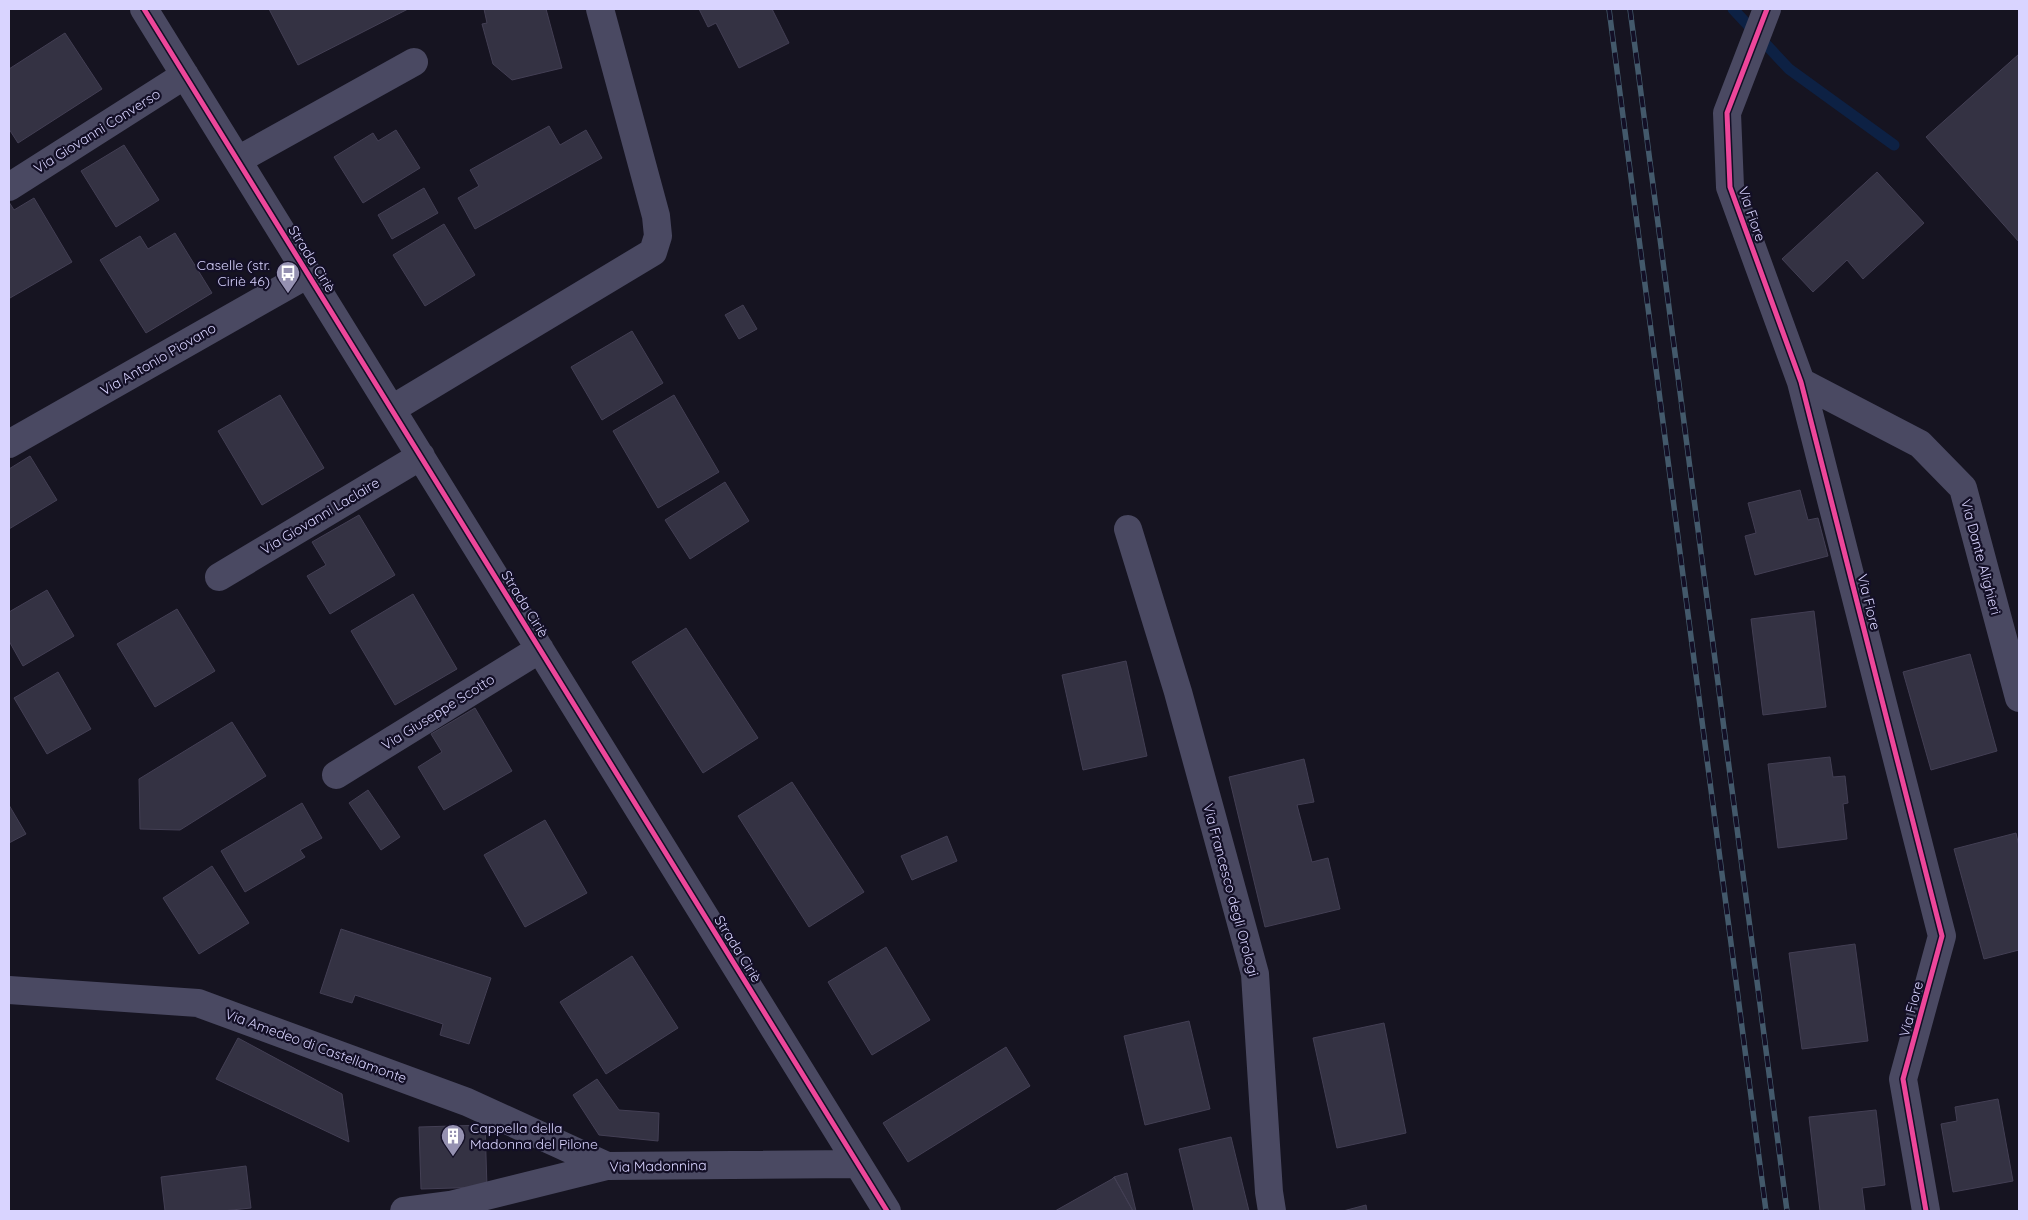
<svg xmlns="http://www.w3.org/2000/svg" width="2028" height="1220" viewBox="0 0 2028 1220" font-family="Quicksand,sans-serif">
<rect width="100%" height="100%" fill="#161421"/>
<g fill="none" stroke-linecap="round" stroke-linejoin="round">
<!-- stream -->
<path stroke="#0d2144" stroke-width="11" d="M1733,9L1789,69L1894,145"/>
</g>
<!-- building -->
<path fill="#343243" stroke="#433f54" d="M269,9H408L298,65Z
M484,9H546L562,68L512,80L493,64L482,24L487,23Z
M699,9H772L789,43L739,68L716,23L708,27Z
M65,33L102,89L18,143L9,129V69Z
M2019,54V242L1926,137Z
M549,126L560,145L586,130L602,158L475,229L458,198L479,186L470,170Z
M396,130L420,168L363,203L334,157L373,133L378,141Z
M124,145L159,200L116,227L81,171Z
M1877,172L1924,223L1863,279L1847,260L1813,292L1782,259Z
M424,188L438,213L392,239L378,215Z
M34,198L72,262L10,298L9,296V202L14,210Z
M444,224L475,275L425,306L393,255Z
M175,233L212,293L146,333L100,260L140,236L148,249Z
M743,305L757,329L739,339L725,315Z
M632,331L663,383L602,420L571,367Z
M280,395L324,468L262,505L218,431Z
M674,395L719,472L658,508L613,431Z
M30,456L57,500L9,529V469Z
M725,482L749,521L690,559L665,520Z
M1800,490L1808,520L1818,518L1828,556L1755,575L1745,536L1756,533L1748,503Z
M359,515L395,575L330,614L307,576L326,565L312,542Z
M47,590L74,636L23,666L9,641V612Z
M413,594L457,669L395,705L351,631Z
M177,609L215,671L155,707L117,644Z
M1814,611L1826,707L1763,715L1751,619Z
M686,628L758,738L703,773L632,662Z
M1970,654L1997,751L1931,770L1903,672Z
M1126,661L1147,756L1083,770L1062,675Z
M58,672L91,729L47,754L14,698Z
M475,708L512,771L444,810L418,767L442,752L431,734Z
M232,722L266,776L180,830L140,829L139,779Z
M1830,757L1833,777L1845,776L1848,803L1843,804L1847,839L1778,848L1768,764Z
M1304,759L1314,802L1297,805L1312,862L1328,858L1340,909L1265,927L1229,777Z
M792,782L864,892L809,927L738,816Z
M368,790L400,837L381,850L349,803Z
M302,803L322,838L300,850L305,857L245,892L221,851Z
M9,805L26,834L9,843Z
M545,820L587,893L525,927L484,855Z
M2016,833L2019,846V950L1984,959L1954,849Z
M947,836L957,861L912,880L901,856Z
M212,866L249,923L199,954L163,898Z
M341,929L491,978L469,1044L440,1035L443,1024L355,995L352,1003L320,993Z
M1855,944L1868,1041L1802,1049L1789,953Z
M886,947L930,1020L872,1055L828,982Z
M632,956L678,1028L606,1074L560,1002Z
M1189,1021L1210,1109L1145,1125L1124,1036Z
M1384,1023L1406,1133L1337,1148L1313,1038Z
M238,1038L342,1094L349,1142L216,1079Z
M1006,1047L1030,1086L908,1162L883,1123Z
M597,1079L619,1110L659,1113L658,1141L599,1135L573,1095Z
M1998,1099L2013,1181L1953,1192L1941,1124L1957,1121L1955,1107Z
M1876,1110L1885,1185L1862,1188L1865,1211H1820L1809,1117Z
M485,1125L487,1187L421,1189L419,1127Z
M1231,1137L1249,1211H1194L1179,1149Z
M246,1166L251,1208L222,1211H165L161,1177Z
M1127,1173L1136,1211H1133L1114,1177Z
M1114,1177L1133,1211H1055L1112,1179Z
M1366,1205L1367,1211H1343Z"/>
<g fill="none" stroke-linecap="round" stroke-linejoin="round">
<!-- minor -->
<path stroke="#4a4962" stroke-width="28" d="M144,9L887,1211
M1767,9L1727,113L1730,187L1801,382L1942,936L1903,1079L1926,1211
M238,160L414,62
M9,187L185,75
M1801,382L1920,444L1963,488L2019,698
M392,409L653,252L658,236L656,216L600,9
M9,444L308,274
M1128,529L1178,692L1255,974L1269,1192L1272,1211
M219,577L421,456
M336,775L540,649
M9,990L198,1003L467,1102L607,1166
M404,1211L450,1205L607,1166L857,1164"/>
<!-- rail casing -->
<g stroke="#43596b" stroke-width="5.5">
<path id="rail" d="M1609,9L1766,1211
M1630,9L1787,1211"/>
</g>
<!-- rail -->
<use href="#rail" stroke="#130f26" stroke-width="4" stroke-dasharray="11" stroke-linecap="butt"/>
<!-- cycleway casing -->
<g stroke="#130f26" stroke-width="8">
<path id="cycleway" d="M144,9L887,1211
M1767,9L1727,113L1730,187L1801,382L1942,936L1903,1079L1926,1211"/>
</g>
<!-- cycleway -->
<use href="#cycleway" stroke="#ed469a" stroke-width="5"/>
</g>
<!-- icons -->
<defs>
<g id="bus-pin" transform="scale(1.25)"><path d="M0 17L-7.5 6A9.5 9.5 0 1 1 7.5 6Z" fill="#9591b1" stroke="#130f26"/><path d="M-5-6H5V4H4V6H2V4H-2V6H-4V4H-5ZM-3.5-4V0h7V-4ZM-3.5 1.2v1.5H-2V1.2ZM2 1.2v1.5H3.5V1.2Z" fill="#fff"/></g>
<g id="building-pin" transform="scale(1.25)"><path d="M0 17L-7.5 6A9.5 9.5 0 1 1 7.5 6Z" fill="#9591b1" stroke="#130f26"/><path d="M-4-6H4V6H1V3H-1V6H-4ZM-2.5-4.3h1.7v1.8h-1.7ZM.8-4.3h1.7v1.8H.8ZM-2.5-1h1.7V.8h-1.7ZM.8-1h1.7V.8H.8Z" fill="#fff"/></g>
</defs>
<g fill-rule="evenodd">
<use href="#bus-pin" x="288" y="273"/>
<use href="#building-pin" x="453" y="1136"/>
</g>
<g text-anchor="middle" stroke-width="4.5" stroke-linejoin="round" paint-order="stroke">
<!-- street labels -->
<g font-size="14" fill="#d9d4ff" stroke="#130f26">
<text transform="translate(97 131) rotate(-32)" y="5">Via Giovanni Converso</text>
<text transform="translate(1752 214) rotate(71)" y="5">Via Fiore</text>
<text transform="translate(312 259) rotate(58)" y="5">Strada Ciriè</text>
<text transform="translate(158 359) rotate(-30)" y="5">Via Antonio Piovano</text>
<text transform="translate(320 516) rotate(-31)" y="5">Via Giovanni Laclaire</text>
<text transform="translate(1981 557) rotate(75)" y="5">Via Dante Alighieri</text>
<text transform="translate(1869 602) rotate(76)" y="5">Via Fiore</text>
<text transform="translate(525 604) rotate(58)" y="5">Strada Ciriè</text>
<text transform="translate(438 712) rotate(-32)" y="5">Via Giuseppe Scotto</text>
<text transform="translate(1231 890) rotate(75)" y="5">Via Francesco degli Orologi</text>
<text transform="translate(738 949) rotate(58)" y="5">Strada Ciriè</text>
<text transform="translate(1911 1009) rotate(-75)" y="5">Via Fiore</text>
<text transform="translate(316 1046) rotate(20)" y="5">Via Amedeo di Castellamonte</text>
<text transform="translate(658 1166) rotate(-1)" y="5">Via Madonnina</text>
</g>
<!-- poi labels -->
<g font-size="14" fill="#d9d4ff" stroke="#130f26" text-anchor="end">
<text x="270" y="270">Caselle (str.<tspan x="270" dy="16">Ciriè 46)</tspan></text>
<text x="470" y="1133" text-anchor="start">Cappella della<tspan x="470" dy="16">Madonna del Pilone</tspan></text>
</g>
</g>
<!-- border -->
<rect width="2028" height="1220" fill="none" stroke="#d9d4ff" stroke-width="20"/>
</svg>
